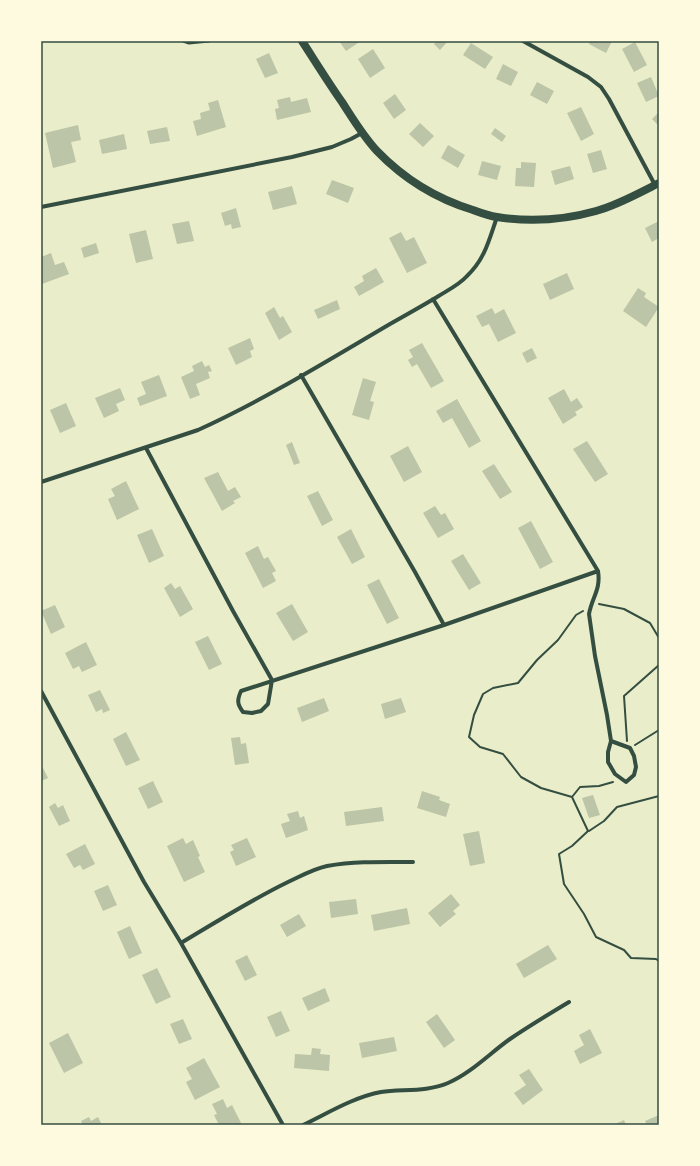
<svg xmlns="http://www.w3.org/2000/svg" width="700" height="1166" viewBox="0 0 700 1166" font-family="Lato,sans-serif">
<rect width="100%" height="100%" fill="#e9edc9"/>
<!-- building -->
<path fill="#bcc5a7" d="M339,41H361L346,51Z
M436,41H448L440,50L434,44Z
M590,41H612L606,53L589,44Z
M635,42L647,65L634,72L622,49Z
M471,43L493,57L485,69L463,55Z
M373,49L385,68L370,78L358,59Z
M269,53L278,73L265,78L256,59Z
M503,64L518,72L511,86L496,79Z
M651,77L659,96L646,102L637,83Z
M537,82L554,91L547,104L530,95Z
M395,94L406,110L394,119L383,103Z
M290,97L291,102L307,98L311,112L277,120L275,109L279,108L277,100Z
M218,100L226,127L197,136L193,121L201,119L200,113L210,110L208,103Z
M581,107L594,134L581,141L567,113Z
M659,112V126L652,119Z
M420,123L434,136L423,147L409,134Z
M78,125L81,140L71,142L76,162L53,168L45,133Z
M167,127L170,141L150,144L147,131Z
M495,128L506,136L502,142L491,134Z
M124,134L127,149L102,154L99,140Z
M448,145L465,155L458,168L441,158Z
M601,150L607,169L593,173L587,154Z
M482,161L501,166L497,180L478,175Z
M521,162L536,163L534,187L515,186L516,168H521Z
M570,166L574,179L555,185L551,171Z
M332,180L354,188L348,203L326,194Z
M292,186L297,204L273,210L268,192Z
M236,208L241,227L232,229L231,224L225,226L221,213Z
M189,221L194,241L177,244L172,224Z
M659,221V238L652,242L645,228Z
M146,230L153,259L136,263L129,234Z
M401,232L406,241L414,237L427,263L407,273L389,238Z
M96,243L99,253L84,258L81,248Z
M51,253L55,265L64,262L69,274L42,284L41,280V257Z
M376,268L384,282L359,296L354,287L364,281L362,276Z
M567,273L574,289L550,300L543,284Z
M638,288L646,293L644,297L659,307L646,327L623,311Z
M337,300L340,309L318,319L314,310Z
M274,307L280,318L283,316L292,332L279,340L265,313Z
M492,308L495,314L504,309L516,333L498,342L489,324L482,327L476,316Z
M250,338L254,349L250,351L252,357L236,365L228,348Z
M422,343L444,381L431,388L417,364L412,367L408,360L413,357L409,350Z
M532,348L537,358L527,363L522,353Z
M202,361L205,367L209,365L212,371L208,372L210,378L196,384L200,395L190,399L181,377L194,371L192,366Z
M159,375L167,396L140,406L137,398L146,394L141,382Z
M363,378L376,382L370,401L374,402L369,420L352,415Z
M120,388L125,400L116,404L119,411L104,418L95,398Z
M564,389L571,402L577,398L583,407L575,412L577,415L563,424L548,398Z
M457,399L481,441L469,448L452,418L443,423L436,411Z
M66,403L76,426L60,433L50,410Z
M587,441L608,474L595,482L573,449Z
M292,442L300,463L294,465L286,445Z
M408,446L422,472L404,482L390,456Z
M494,464L512,492L500,499L482,471Z
M218,472L228,491L235,487L241,497L233,501L235,503L222,511L204,478Z
M126,481L139,509L117,520L108,499L115,496L111,489Z
M318,491L333,520L322,526L307,496Z
M435,506L441,515L445,513L454,529L438,538L423,513Z
M531,521L553,562L540,569L518,528Z
M152,529L164,556L149,563L137,535Z
M351,529L365,557L352,564L337,537Z
M258,546L264,559L268,557L276,571L272,573L276,581L263,588L245,553Z
M463,554L481,583L469,590L451,561Z
M379,579L399,618L387,624L367,585Z
M171,583L175,589L180,586L193,609L180,617L164,588Z
M292,604L308,632L293,641L276,613Z
M55,605L65,627L51,634L41,611Z
M208,636L222,664L209,670L195,642Z
M86,642L97,665L82,672L79,666L73,669L65,653Z
M100,690L110,710L103,713L102,709L96,712L88,695Z
M324,698L329,711L302,722L297,708Z
M401,698L406,712L385,719L381,704Z
M126,732L140,760L126,766L113,739Z
M240,737L241,744L246,743L249,763L235,765L231,738Z
M41,764L48,778L41,781Z
M153,781L163,802L148,809L138,788Z
M422,791L440,797L439,800L450,804L446,817L417,808Z
M593,795L600,815L589,818L582,798Z
M55,803L58,808L63,805L70,821L59,826L49,807Z
M382,807L384,821L346,826L344,812Z
M298,811L300,818L304,816L308,830L286,838L281,824L290,821L287,814Z
M479,831L485,863L470,866L463,834Z
M183,838L186,844L193,840L200,856L198,857L205,872L184,882L167,846Z
M247,838L256,857L236,866L230,852L234,850L231,845Z
M85,844L95,864L83,870L80,865L74,868L66,854Z
M108,885L117,905L103,911L94,891Z
M451,894L460,905L453,911L456,914L440,927L428,913Z
M356,899L358,914L331,918L329,902Z
M407,908L410,924L374,931L371,915Z
M299,914L306,926L287,937L280,925Z
M130,926L142,953L129,959L117,932Z
M548,945L557,959L524,978L516,964Z
M247,955L257,975L245,981L235,961Z
M157,968L171,997L156,1004L142,975Z
M325,988L330,1001L308,1011L302,998Z
M281,1011L290,1031L276,1037L267,1017Z
M437,1014L455,1040L444,1048L426,1022Z
M183,1019L192,1039L179,1044L170,1024Z
M590,1029L602,1053L580,1064L574,1051L584,1045L579,1035Z
M68,1033L83,1063L64,1073L49,1043Z
M394,1037L397,1051L362,1058L359,1043Z
M312,1048L321,1049L320,1054L330,1055L329,1071L294,1068L295,1054L311,1055Z
M204,1058L220,1087L195,1100L186,1082L192,1079L186,1068Z
M529,1069L543,1090L523,1105L514,1093L526,1085L519,1075Z
M223,1099L227,1108L232,1105L242,1125H219L214,1115L217,1114L212,1104Z
M659,1115V1125H647L645,1121Z
M89,1117L91,1121L98,1117L102,1125H83L81,1121Z
M624,1120L626,1125H613Z"/>
<g fill="none" stroke-linecap="round" stroke-linejoin="round">
<!-- path -->
<path stroke="#344e41" stroke-width="2" d="M599,604L624,609L650,623L659,638
M583,611L576,615L558,640L537,660L518,683L493,688L483,694L474,715L469,737L480,747L503,754L521,777L541,788L572,797L588,831L572,846L559,854L564,884L584,914L596,937L624,950L631,958L656,959L659,961
M627,741L624,696L659,665
M635,745L659,730
M572,797L580,787L599,786L613,782
M589,831L604,821L617,807L659,796"/>
<!-- service -->
<path stroke="#344e41" stroke-width="3" d="M183,41L189,43L209,41"/>
<!-- minor -->
<path stroke="#344e41" stroke-width="4" d="M523,41L588,77L601,87L609,99L655,185
M41,207L292,157L332,147L351,139L362,133
M433,299L598,571C601,590 592,597 589,614L595,656L607,715L611,741L608,752V762L615,774L626,782L634,775L636,767L634,756L630,748L611,741
M301,375L415,572L444,625
M146,448L233,611L272,680L268,704L261,711L252,713L243,712C237,704 237,700 241,691L444,625L598,571
M41,482L198,430C264,400 327,361 390,324C406,315 422,306 437,297C448,290 459,285 467,276C485,259 489,240 497,217
M41,691L144,882L181,943L283,1125
M181,943C216,922 251,900 288,882C301,876 313,869 327,866C356,861 384,862 413,862
M303,1125C328,1113 354,1097 381,1092C403,1089 427,1092 448,1083C471,1073 489,1054 510,1039C529,1026 549,1014 569,1002"/>
<!-- secondary -->
<path stroke="#344e41" stroke-width="8" d="M302,41C315,61 328,82 342,102C353,119 363,136 377,151C404,179 437,199 473,210C481,213 489,216 497,217C529,222 564,220 596,211C618,205 639,193 659,183"/>
</g>
<!-- border -->
<rect width="700" height="1166" fill="none" stroke="#fefae0" stroke-width="84"/>
<rect x="42" y="42" width="616" height="1082" fill="none" stroke="#344e41" stroke-width="1.5"/>
</svg>
